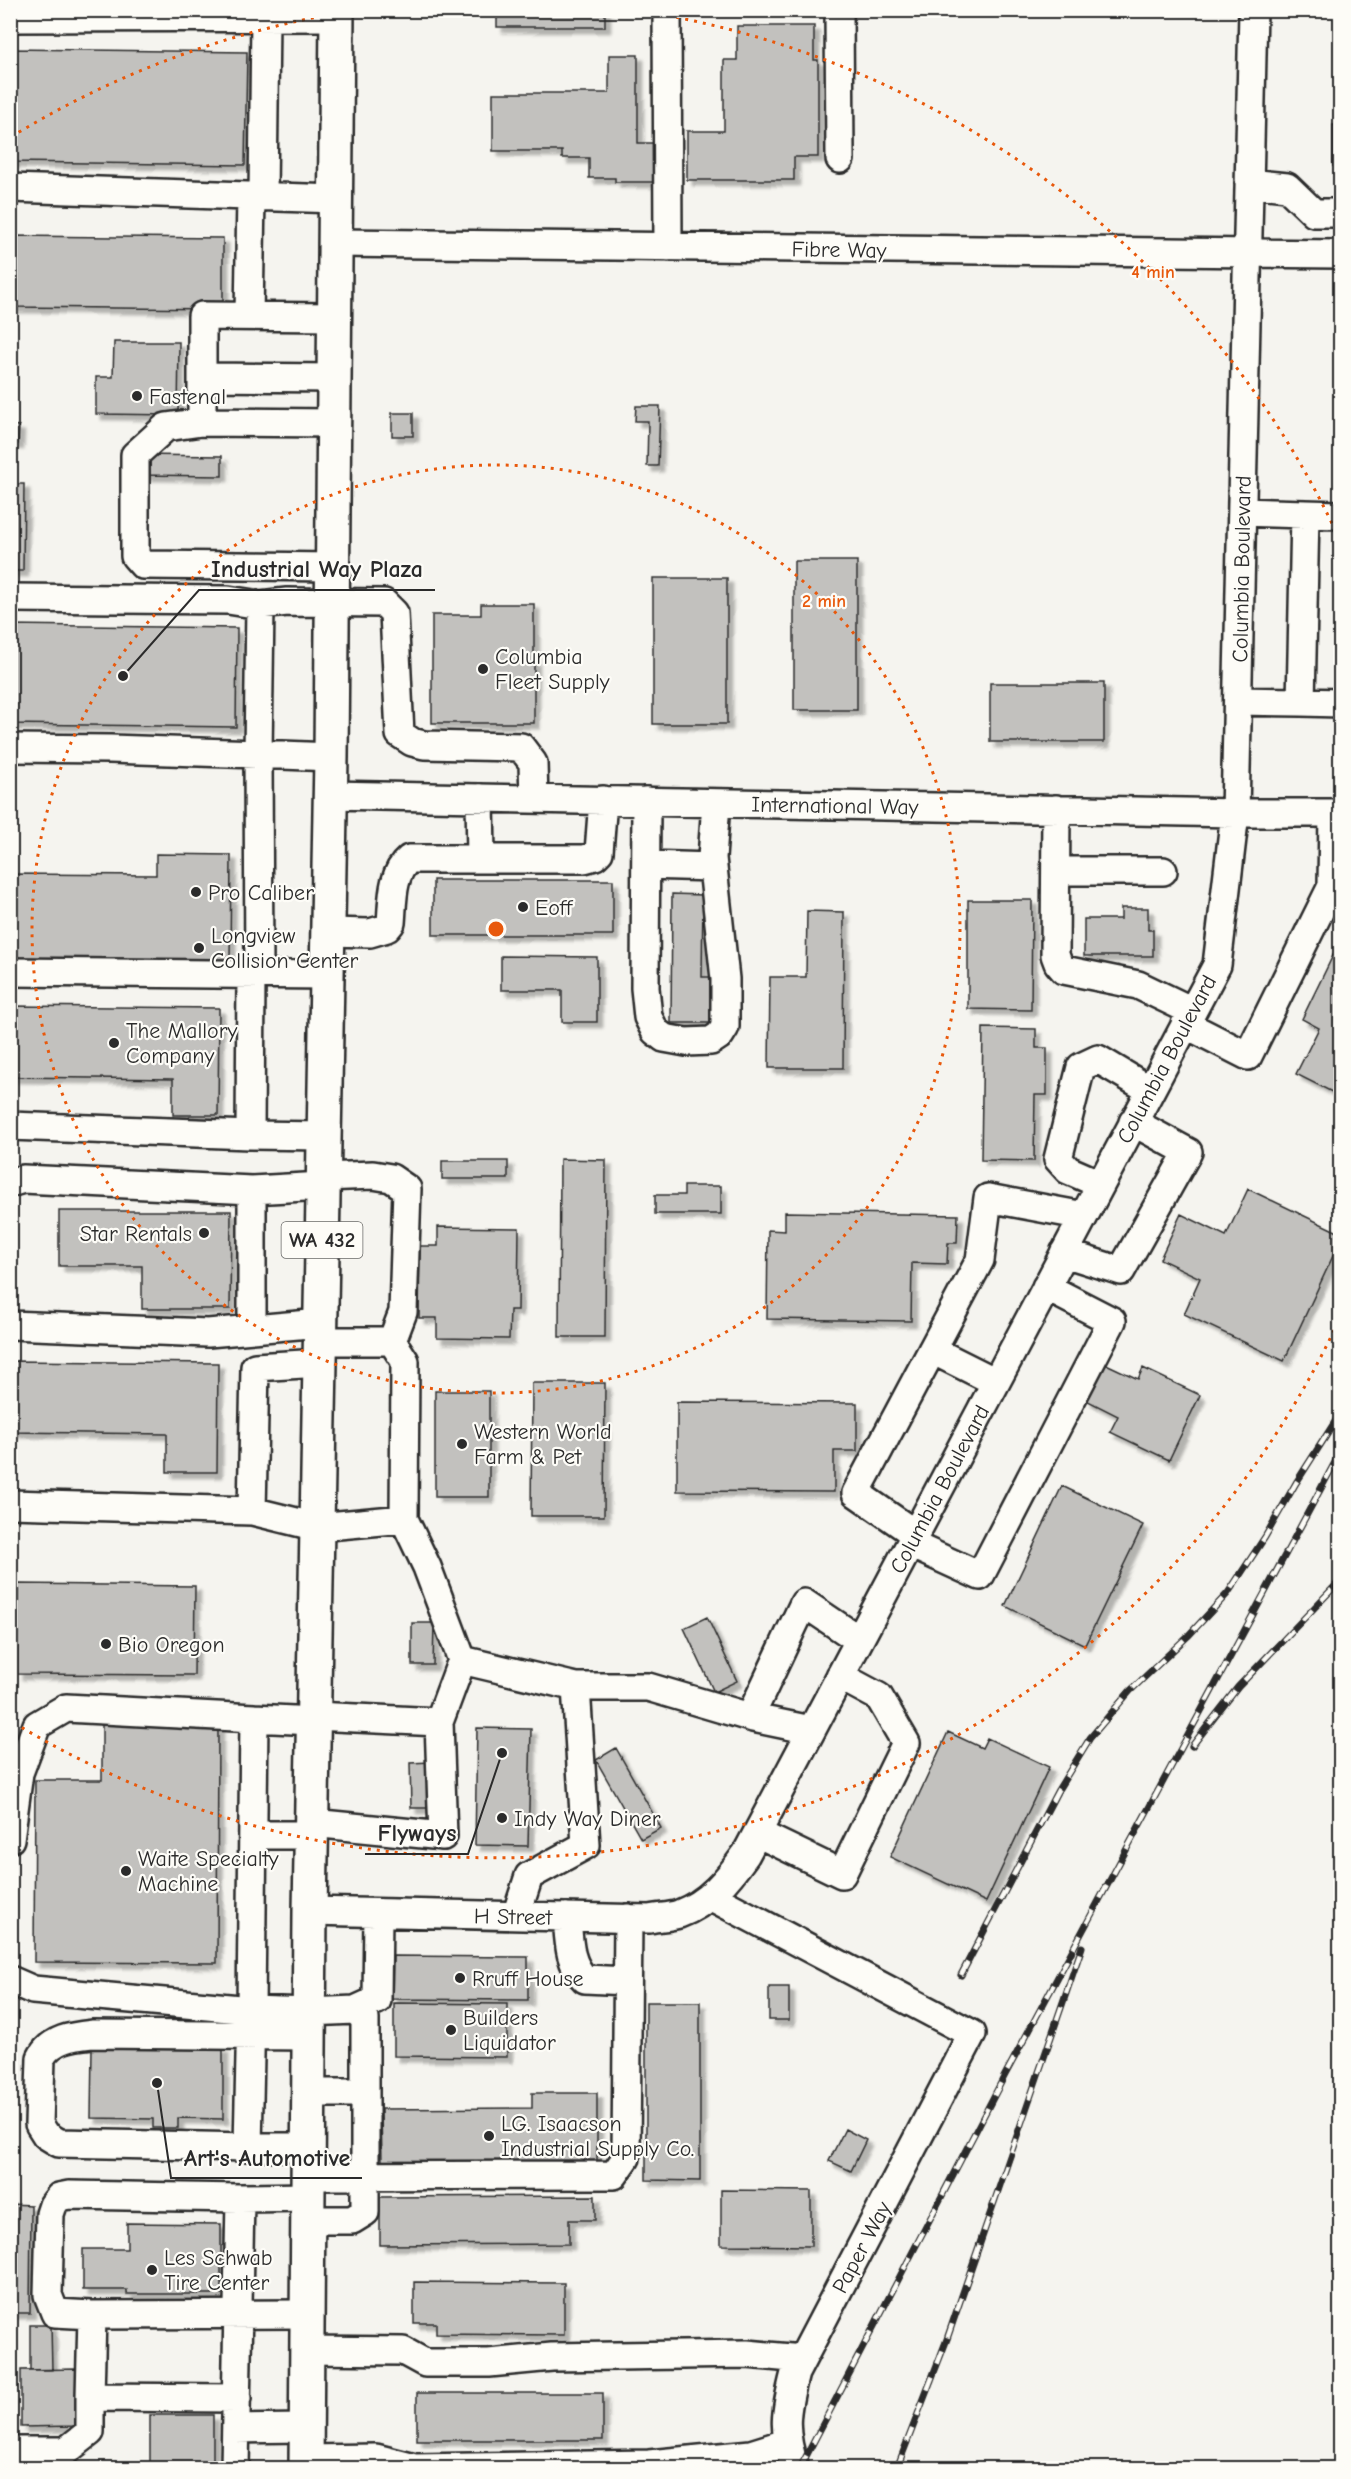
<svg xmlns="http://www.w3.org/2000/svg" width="1351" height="2479" viewBox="0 0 1351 2479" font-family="'Comic Neue',sans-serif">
<defs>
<filter id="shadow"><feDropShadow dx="5.5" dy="5.5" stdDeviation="1.5" flood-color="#0004"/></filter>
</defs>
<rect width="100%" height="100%" fill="#f5f4ef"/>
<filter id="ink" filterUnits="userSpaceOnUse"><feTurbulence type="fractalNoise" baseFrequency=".0167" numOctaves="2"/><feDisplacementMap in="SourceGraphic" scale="12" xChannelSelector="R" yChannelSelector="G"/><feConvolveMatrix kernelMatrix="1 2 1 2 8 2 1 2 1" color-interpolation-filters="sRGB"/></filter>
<g filter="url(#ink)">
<!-- building -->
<path fill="#c2c1be" stroke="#2b2b2b" stroke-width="1.5" filter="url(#shadow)" d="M497,10H605V27H497Z
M737,26H814V60H818V157H794V180H687V131H724V60H737Z
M1336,35H1340V124H1336Z
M10,49L247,52L245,165L10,162Z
M609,55H638V143H656V182H615V178H589V158H562V151H493V93H609Z
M1333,125H1340V167L1333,166Z
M10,236L223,238V309L10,307Z
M114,342H179L178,415L96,414V377H113Z
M636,406H660L658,466H647L648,421H635Z
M392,413H413V436H392Z
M10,425L19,426L18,444L10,443Z
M138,455L222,456V476L138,475Z
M10,484H24L23,571H10Z
M1337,556H1340V673H1337Z
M794,561H857V710H794Z
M653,578H727V724H653Z
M481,604H534V723H432V615H481Z
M10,625L237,628L236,727L10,724Z
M990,683H1104V742H990Z
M156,854L231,855L230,963L10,961V874L156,875Z
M433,880H613V935H433Z
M672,894L703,895L702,977H718L717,1023H671Z
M968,900H1032L1031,1010L968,1009Z
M1121,908H1148V930H1153V956H1084V919H1121Z
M807,911L844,912L843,1068H769L770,977H806Z
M1340,941V1096L1296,1074L1319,1028L1302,1019Z
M501,956L597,957V1022H562V990H501Z
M10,1006L219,1008L218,1115H173V1079L10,1077Z
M983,1028L1036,1029V1048H1047V1095H1035L1034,1161L981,1160Z
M560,1159L606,1160L605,1337H559Z
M442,1161H508V1179H442Z
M684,1186H721V1214H655V1195H684Z
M1248,1189L1340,1233V1241L1284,1361L1184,1314L1200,1278L1160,1259L1181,1214L1226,1236Z
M59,1211H231L230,1309H142V1266H59Z
M785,1212L958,1215L957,1243H948L947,1264L912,1263L911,1321L767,1319L768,1230L785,1231Z
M438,1227L519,1228L518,1310H510L509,1339L437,1338V1318H419L420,1246H438Z
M10,1361L218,1363L217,1472H167V1434L10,1432Z
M1104,1363L1138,1379L1143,1368L1200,1395L1169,1460L1110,1432L1118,1416L1086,1400Z
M532,1383H605L604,1516H531Z
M435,1391H489V1497H435Z
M677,1402L857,1403V1451H834V1492L677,1491Z
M1062,1486L1143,1525L1085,1645L1005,1606Z
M18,1584L195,1586L194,1675L17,1674Z
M707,1617L737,1681L714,1692L684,1628Z
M412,1623H434L433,1665H412Z
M102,1725L218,1726L217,1963L34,1962L35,1780H102Z
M477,1728L531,1729L528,1846L475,1845Z
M948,1732L982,1748L987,1738L1049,1767L986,1902L890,1857Z
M616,1748L661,1828L641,1839L596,1760Z
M431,1762L432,1808H411L410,1763Z
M393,1956L528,1957V2000L392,1999Z
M769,1987H789V2020H769Z
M646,2002H700V2181L646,2180Z
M394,2003L507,2004V2057L394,2056Z
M92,2047L223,2048V2119L178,2118V2128H153V2119L91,2118Z
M532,2093H597V2164H382L381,2109L532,2108Z
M845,2129L866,2140L851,2171L829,2161Z
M721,2190L811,2191V2246L721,2245Z
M595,2196V2220H569V2244L380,2245V2197Z
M10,2204L31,2205L30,2313H10Z
M127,2223L221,2224V2294H127V2290H83V2249H127Z
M414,2282L564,2283V2335L436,2334V2323H414Z
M30,2325H51L52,2370H30Z
M76,2369L77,2426L21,2427V2370Z
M417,2393H603V2440H417Z
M150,2415H213V2468H150Z"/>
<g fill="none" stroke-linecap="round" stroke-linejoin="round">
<!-- minor casing -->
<g stroke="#2b2b2b" stroke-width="32">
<path id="minor" d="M667,10L668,247
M839,10L840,159
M10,18L337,17
M1249,183L1287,187L1314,213H1340
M10,188L337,199
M263,196L265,17
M337,243L1340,254
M249,316L251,196
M202,377L335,378
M202,422V316L336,317
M1242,512L1340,515
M333,567L143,565L135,556V455L166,427L202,422L335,423
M10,598L228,600L260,605
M1238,701L1301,702L1305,514
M1301,702L1340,703
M10,748L110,749L258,754L259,975
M331,757L258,754L260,605L287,602L384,603L394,613L400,734L412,742L424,745L521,747L533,763L534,799
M330,795L1235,813H1340
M480,798L481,858
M646,801L645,988L648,1017L655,1031L664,1038L686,1042L711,1041L720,1035L725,1027V979L712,858L716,803
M1056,809L1055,955L1058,963L1064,970L1138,985L1192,1011
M646,865L713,867
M1056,871H1163
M328,932L370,933L387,928L391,923C393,901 391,874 409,859H584L595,856L599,852L603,800
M10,972L327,975
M251,975L250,1135L324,1136
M1185,1024L1248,1056L1332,886L1333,813
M10,1126L250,1135
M324,1177L373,1175L391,1178L407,1189L403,1312L392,1341
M10,1183L23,1179L252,1190
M1100,1184L1068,1170L1058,1159L1081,1067L1098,1059L1150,1090
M1064,1253L1121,1271L1188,1152L1133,1122
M10,1325L208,1333L321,1323
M252,1329V1190L323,1186
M321,1341H392L405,1361L404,1519L427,1567L462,1660L576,1687L586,1845L529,1876L516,1916
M932,1350L996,1382
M320,1363L255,1367L252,1511L317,1527L404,1519
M10,1504L252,1511
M915,1534L856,1493L980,1260L988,1198L1084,1216
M910,1544L980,1576L1112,1321L1046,1287
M576,1687H648L753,1718L811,1730
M314,1716L439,1722
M750,1717L804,1603L859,1640
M312,1823L443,1836L439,1722L462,1660
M757,1833L842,1874L906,1743L879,1697L840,1676
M254,1835H312
M10,1839L19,1773L37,1725L66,1708L254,1718
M710,1896L972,2034L795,2373C785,2412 782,2430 795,2468
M310,1911L650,1919C659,1917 670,1917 679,1914C709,1903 728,1879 746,1854L1217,965L1235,813L1253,10
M567,1917C569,1939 568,1963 585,1979L627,1981
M10,1980L33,1990L251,2010L248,2147H308
M355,2010L377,2000L378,1913
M309,2093H365
M248,2147L59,2143L46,2135L39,2124L41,2058C51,2038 74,2036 93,2034L309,2036
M308,2176L614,2175L626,2158L628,1918
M308,2220H352L365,2212V2019L355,2010L309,2012L251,2010L254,1718L313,1721
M92,2315L55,2313L48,2295L50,2214L53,2205L59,2197L69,2195L240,2198
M307,2350L403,2351L425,2363H489L552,2357L747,2354L802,2359
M237,2398L90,2397L92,2315L307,2314
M236,2429L306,2428
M10,2451H66
M306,2459L376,2458L415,2468L649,2464L751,2454L786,2443
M44,2468L90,2432V2397
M235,2468L240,2198L308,2197"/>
</g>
<!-- highway casing -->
<g stroke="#2b2b2b" stroke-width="38">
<path id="highway" d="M306,2468L310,1911L331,757L337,10"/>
</g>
<!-- minor -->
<use href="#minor" stroke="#fdfcf7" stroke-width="27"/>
<!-- highway -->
<use href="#highway" stroke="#fdfcf7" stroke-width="33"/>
<!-- rail casing -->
<g stroke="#2b2b2b" stroke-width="7">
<path id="rail" d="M1192,1746L1238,1687L1340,1581
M961,1975L1058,1790L1090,1738L1130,1691L1188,1636L1228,1593L1265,1537L1296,1483L1340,1414
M800,2468L1005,2075L1340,1453
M897,2468L947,2339L1082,1947"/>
</g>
<!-- rail -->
<use href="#rail" stroke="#fdfcf7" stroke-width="4.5" stroke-dasharray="14" stroke-linecap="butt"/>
</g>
</g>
<!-- distance rings -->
<g fill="none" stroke="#e8590c" stroke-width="3" stroke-dasharray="3 6">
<circle cx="496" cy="929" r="464"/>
<path d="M1338 1322A929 929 0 0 1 11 1721M11 137A929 929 0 0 1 351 11M641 11A929 929 0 0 1 1338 536"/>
</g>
<!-- markers -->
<g fill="#2b2b2b" stroke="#fdfcf7" stroke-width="2">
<circle cx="137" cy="396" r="6"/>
<circle cx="483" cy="669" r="6"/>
<circle cx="196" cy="892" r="6"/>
<circle cx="523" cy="907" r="6"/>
<circle cx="199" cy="948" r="6"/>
<circle cx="114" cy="1043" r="6"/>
<circle cx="204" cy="1233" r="6"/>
<circle cx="462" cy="1444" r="6"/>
<circle cx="106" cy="1644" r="6"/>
<circle cx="502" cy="1818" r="6"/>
<circle cx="126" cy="1871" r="6"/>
<circle cx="460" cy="1978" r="6"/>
<circle cx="451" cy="2030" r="6"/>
<circle cx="489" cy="2136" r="6"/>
<circle cx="152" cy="2270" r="6"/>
</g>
<g text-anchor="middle" stroke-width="4.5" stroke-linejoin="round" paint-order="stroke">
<!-- shield labels -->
<rect fill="#fdfcf7" stroke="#6a6a68" stroke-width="1.5" x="281.5" y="1222" width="81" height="36" rx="4.5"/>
<g font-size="21" font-weight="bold" fill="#2b2b2b">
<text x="322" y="1247">WA 432</text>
</g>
<!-- street labels -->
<g font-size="22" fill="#2b2b2b" stroke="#fdfcf7">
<text transform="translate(839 249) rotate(1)" y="8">Fibre Way</text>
<text transform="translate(1241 569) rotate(-89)" y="8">Columbia Boulevard</text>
<text transform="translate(835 805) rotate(1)" y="8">International Way</text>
<text transform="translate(1166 1059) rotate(-62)" y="8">Columbia Boulevard</text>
<text transform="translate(939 1489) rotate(-62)" y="8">Columbia Boulevard</text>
<text transform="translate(513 1916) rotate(1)" y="8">H Street</text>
<text transform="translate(861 2247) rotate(-62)" y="8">Paper Way</text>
</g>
<!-- poi labels -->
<g font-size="22" fill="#2b2b2b" stroke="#fdfcf7" text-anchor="start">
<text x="149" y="404">Fastenal</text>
<text x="495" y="664">Columbia<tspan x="495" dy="25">Fleet Supply</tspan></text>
<text x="208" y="900">Pro Caliber</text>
<text x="535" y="915">Eoff</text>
<text x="211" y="943">Longview<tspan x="211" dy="25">Collision Center</tspan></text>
<text x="126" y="1038">The Mallory<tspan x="126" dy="25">Company</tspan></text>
<text x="192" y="1241" text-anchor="end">Star Rentals</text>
<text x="474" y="1439">Western World<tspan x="474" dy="25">Farm &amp; Pet</tspan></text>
<text x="118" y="1652">Bio Oregon</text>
<text x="514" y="1826">Indy Way Diner</text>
<text x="138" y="1866">Waite Specialty<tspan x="138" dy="25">Machine</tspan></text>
<text x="472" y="1986">Rruff House</text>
<text x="463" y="2025">Builders<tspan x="463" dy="25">Liquidator</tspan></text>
<text x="501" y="2131">LG. Isaacson<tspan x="501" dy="25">Industrial Supply Co.</tspan></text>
<text x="164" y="2265">Les Schwab<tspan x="164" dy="25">Tire Center</tspan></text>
</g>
</g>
<circle cx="496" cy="929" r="9" fill="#e8590c" stroke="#fdfcf7" stroke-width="3"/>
<g font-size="18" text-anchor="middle" font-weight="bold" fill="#e8590c" stroke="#fdfcf7" stroke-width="4.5" stroke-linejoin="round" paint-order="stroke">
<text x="1153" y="278">4 min</text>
<text x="824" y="607">2 min</text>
</g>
<!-- callouts -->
<path fill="none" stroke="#2b2b2b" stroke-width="2" d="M123 676L199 590H435M502 1753L468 1854H365M157 2083L171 2178H362"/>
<g fill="#2b2b2b" stroke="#fdfcf7" stroke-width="2">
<circle cx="123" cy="676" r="6"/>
<circle cx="502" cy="1753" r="6"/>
<circle cx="157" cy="2083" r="6"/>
</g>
<g font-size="24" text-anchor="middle" font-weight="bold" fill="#2b2b2b" stroke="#fdfcf7" stroke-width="4.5" stroke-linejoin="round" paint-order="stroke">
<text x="317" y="577">Industrial Way Plaza</text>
<text x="417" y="1841">Flyways</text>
<text x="267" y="2166">Art's Automotive</text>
</g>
<!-- margin -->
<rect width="1351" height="2479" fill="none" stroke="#fdfcf7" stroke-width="36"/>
<rect x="18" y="18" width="1315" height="2443" fill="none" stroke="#2b2b2b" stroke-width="2" filter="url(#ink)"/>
</svg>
